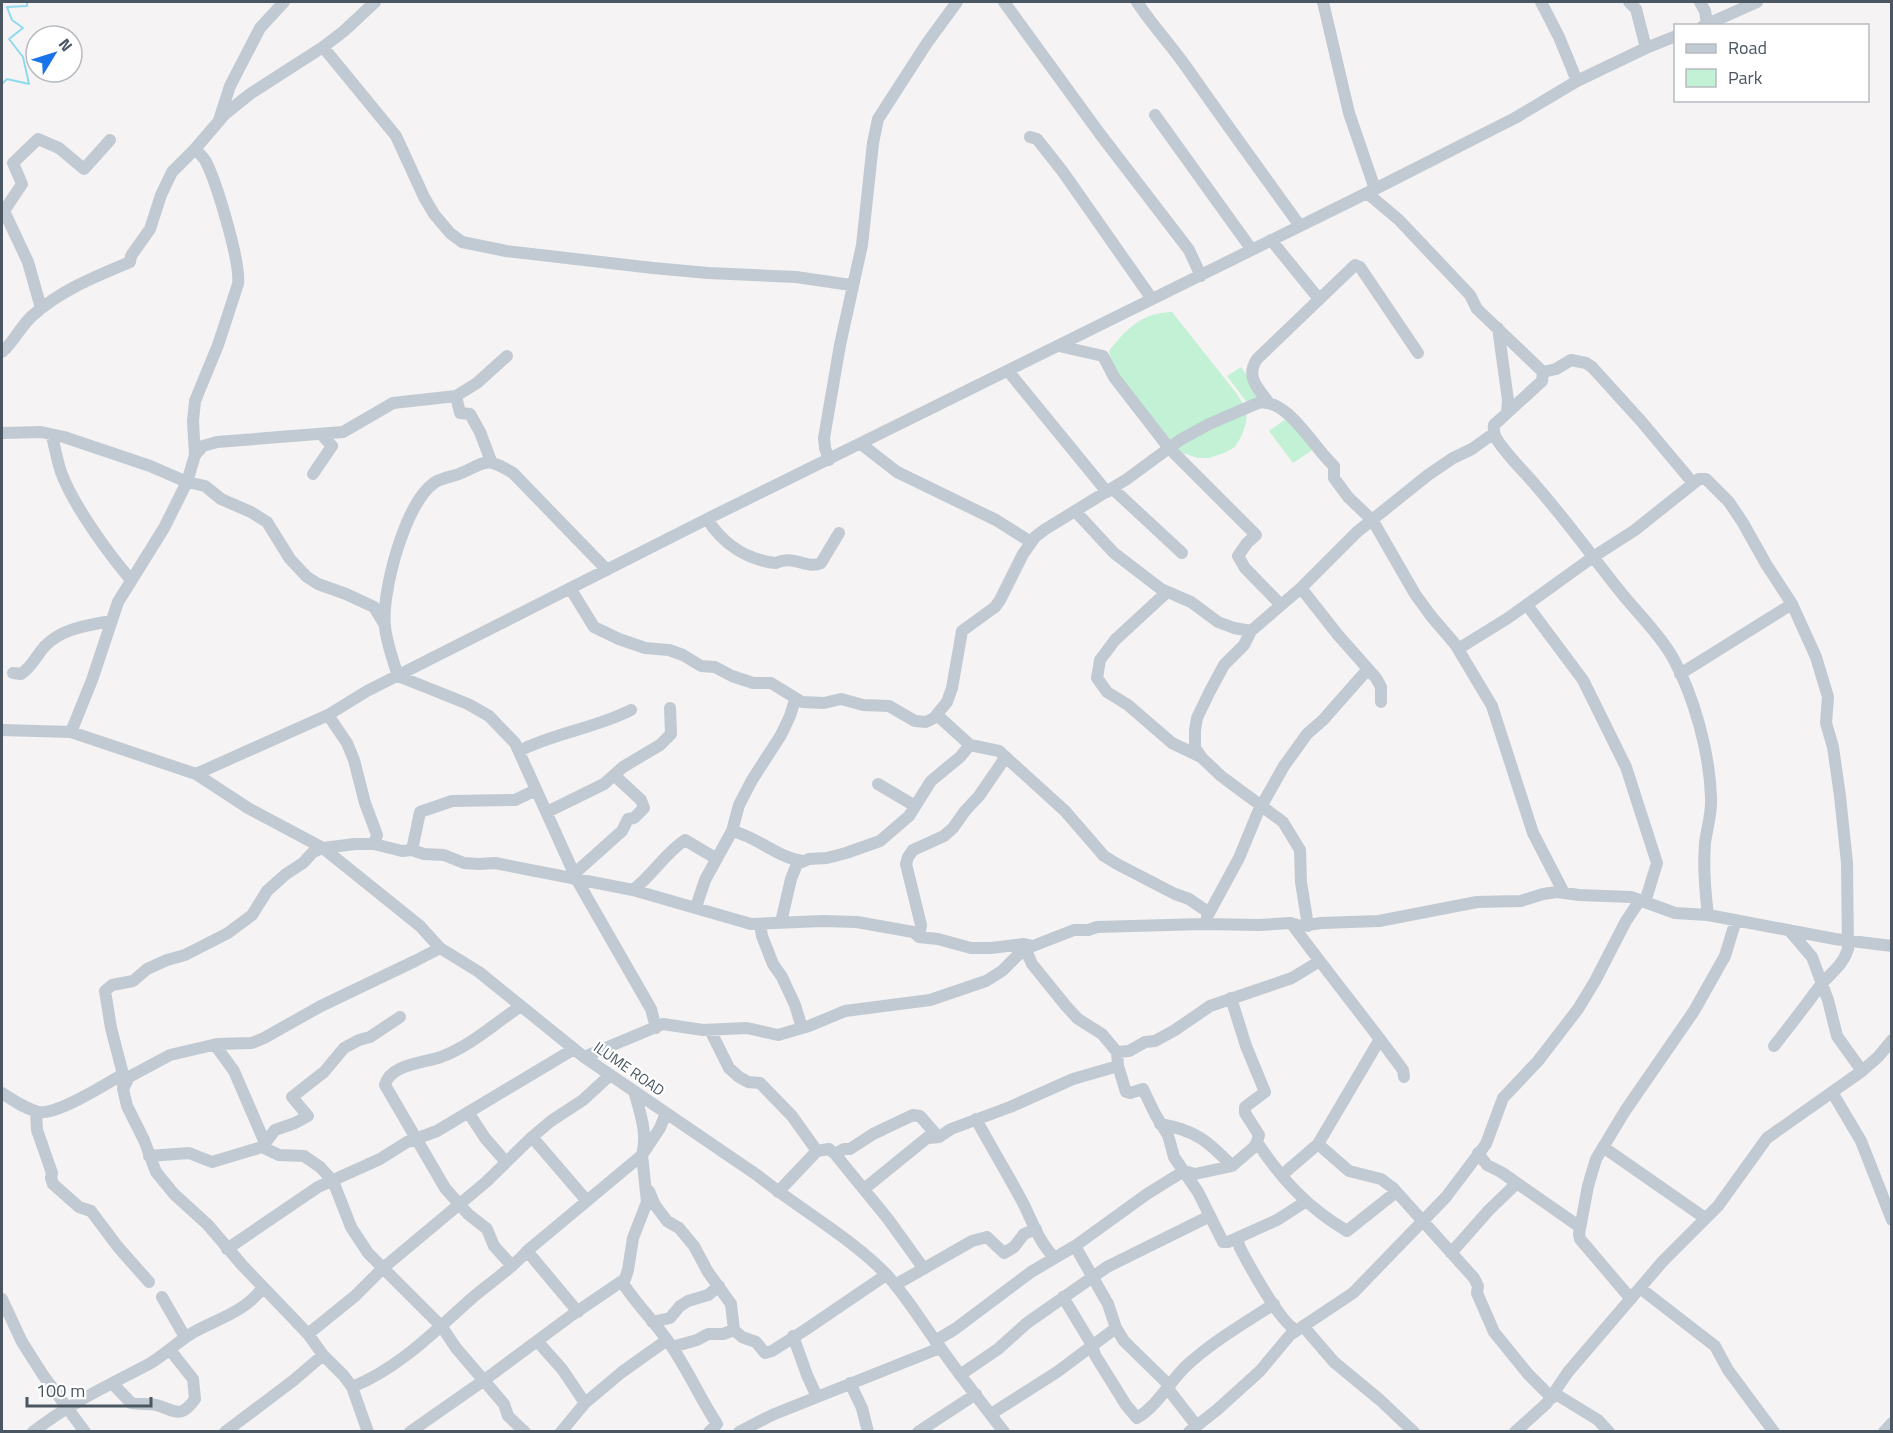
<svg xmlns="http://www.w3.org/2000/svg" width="1893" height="1433" viewBox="0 0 1893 1433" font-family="'Titillium Web',sans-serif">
<rect width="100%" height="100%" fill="#f5f3f3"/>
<!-- green -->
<path fill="#c3f1d5" d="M1172,312L1237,394L1247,411L1246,423L1242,435L1235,447L1224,453L1209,458H1198L1176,451L1114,371L1109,351C1127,328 1142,313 1172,312Z
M1241,367L1261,396L1248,404L1227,376Z
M1287,418L1314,449L1293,463L1269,431Z"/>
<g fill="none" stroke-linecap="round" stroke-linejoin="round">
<!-- stream -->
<path stroke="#90daee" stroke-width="2" d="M2,84L7,79L29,84L23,57L9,39L23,28L12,20L7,7L27,6V2"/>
<!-- minor -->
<path stroke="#c1cad2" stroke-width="12" d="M1004,2L1100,134L1189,250L1201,276
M1137,2C1152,25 1171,45 1187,68C1224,121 1262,173 1300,226
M1323,2L1349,113L1375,189
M1541,2L1559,37L1577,81
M1629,2L1636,9L1646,48
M1700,2L1705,11L1707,24
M1703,26L1757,2
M323,47L396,136L424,197L434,214L450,233L462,242L506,251L653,268L708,273L796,277L851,285
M1155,115L1252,250
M219,120L230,86L260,28L284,2
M1030,137L1037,139L1063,172L1152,299
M1367,193L1399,220L1470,295L1477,309L1543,372L1542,381L1494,425C1493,430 1494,433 1496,438C1507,456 1524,471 1537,487C1566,520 1592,556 1619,590C1637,613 1659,633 1673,658C1694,696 1710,754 1711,798C1712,813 1707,828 1705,843C1703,867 1705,891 1708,915
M1271,240L1319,299
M41,308L28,262L4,211L22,184L13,163L38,139L59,148L84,169L110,140
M1498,328L1508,400L1507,413
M1059,346L1103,356L1114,377L1169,448L1256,535L1247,543L1238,556L1245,568L1281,605
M2,352C14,342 20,327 32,316C61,290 94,277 130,262L131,256L150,229L161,195L172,172L195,149L225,114L250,94L323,47L344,31L375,2
M1008,371L1107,492
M1543,372L1556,369L1571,360L1586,363L1592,367L1641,421L1693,483
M456,396L460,413L470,414L480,432L491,461
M1269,403C1258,388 1245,377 1257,359L1355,265L1360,267L1418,353
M2,433L41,432L64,437L150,466L187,482L205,486L221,499L251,512L267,522L290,559L307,577L318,584L346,594L374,607L385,625
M52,436C55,448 57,460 61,472C73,505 108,553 131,580
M861,444L897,472L996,520L1031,542
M195,455L203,446L217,442L343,432L393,403L456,396L477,383L507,356
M829,460L825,448L824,438L840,345L862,245L873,143L878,119L927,43L957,2
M313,474L332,446L322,435
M1112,488L1182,553
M1075,511L1114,553L1161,589L1191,602L1218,622L1234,628L1251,631L1301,588L1357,532L1428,475L1453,458L1472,449L1494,433
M707,519C723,544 747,560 776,563C794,554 806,570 821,563L839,533
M607,570L513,473C485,456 487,462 459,474C451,477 441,478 434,483C405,503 381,593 385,627C387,644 393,660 398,676L468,704L489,716L515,743L577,880L651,1009L656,1028
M570,588L594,627L619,639L645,648L669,650L683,655L701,666L715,667L732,676L753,683H771L802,702L824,703L841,699L863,705L889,706L915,721L926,722L934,718L947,702L952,688L962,631L995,607L1000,600L1023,554L1035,537L1044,530L1127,479L1180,440L1209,424L1258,403C1287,396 1315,450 1334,466V478L1348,497L1373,521L1415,594L1431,616L1455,644L1492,706L1533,833L1564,893
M1301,588L1338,635L1376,678L1381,687V702
M1167,592L1115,640L1100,660L1097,678L1107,692L1128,705L1172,743L1199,756
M1527,605L1583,680L1626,767L1657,863L1645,902
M1251,631L1244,645L1224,665L1210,691L1197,718L1195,730V748L1202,758L1221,776L1283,822L1300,850L1301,882L1308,926
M1458,649L1508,618L1593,557L1635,530L1699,479H1706L1729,502L1743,523L1766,564L1792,604L1816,657L1828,697L1826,723L1833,747L1840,796L1847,863L1848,949C1843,966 1830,973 1820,986C1805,1006 1790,1026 1774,1046
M13,673L21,674C32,667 36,656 45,646C63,628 86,626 110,621
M1680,674L1792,604
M328,715L347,743L354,760L365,803L377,835L374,844
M937,715L970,745L999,751L1065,811L1104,856L1117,864L1175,894L1189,899L1208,912
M2,730L71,732L196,774L248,808L323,848L420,926L440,948L479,972L584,1057L757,1175C799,1209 847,1235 885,1273C906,1295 922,1323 940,1347C960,1376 982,1403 1004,1432
M71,732L92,680L118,602L164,528L187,482L195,455L193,421L195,401L218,345L238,284C241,263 216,180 205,160C202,156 199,153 195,149
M519,751C554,733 596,728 631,710
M196,774L328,715L367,691L707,519L1375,189L1515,118L1577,81L1646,48L1676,36
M878,784L915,806
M547,812L604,784L623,767L660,745L671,734L670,708
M732,831C758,837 776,857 802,861
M412,850L420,812L452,801L515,800L536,790
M575,873L622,831L628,819L634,818L644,808L641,800L614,775
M633,890C653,875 665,853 685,840L717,859
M696,907L705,880L732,831L739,805L752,780L781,735L790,716L795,700
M1207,917L1239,858L1258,812L1284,766L1307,734L1323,720L1368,669
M781,922L791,879L797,864L809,859L827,858L846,853L880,841L909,816L931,781L960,757L970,745
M1291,923C1328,973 1367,1021 1403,1070L1404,1077
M760,924L762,936L773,964L782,977L795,1005L802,1028
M1789,930L1812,957L1828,1000L1837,1036L1862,1071
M919,937L921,925L906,864L908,857L913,850L944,836L953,828L965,811L979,796L1005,758
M1025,948L1032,964L1066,1006L1078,1019L1102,1034L1117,1052L1118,1066L1126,1092L1130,1093L1143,1089L1155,1114L1168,1135L1174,1157L1198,1192L1223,1242H1228L1237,1238L1240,1248C1249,1265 1282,1326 1297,1330
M1231,998L1246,1046L1265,1092L1245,1107V1113L1259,1135L1257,1142
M710,1030L729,1068L739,1077L748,1082L760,1083L792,1116L817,1151
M215,1045L234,1071L265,1143
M1117,1052L1129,1051L1145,1042L1155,1041L1175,1030L1210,1006L1292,978L1318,962
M584,1057L663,1024L703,1030L747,1028L778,1035L809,1026L845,1011L930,1000L986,981L1002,971L1025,948L1024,944
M123,1089V1074L111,1028L105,991L112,985L133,981L147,969L167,960L185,955L228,933L252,915L267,891L286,874L303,863L313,852L323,848L355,844H374L402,851L412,850L424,854L444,855L464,863L479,864L495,863L633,890L751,924L823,921L857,922L913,932L919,937L938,939L971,948H991L1024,944L1033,946L1074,930H1088L1097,927L1204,924L1259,925L1290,923L1301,926L1321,923L1379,921L1477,902L1521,901L1543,894L1557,892L1579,895L1631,897L1675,913L1708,915L1835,939L1892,946
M1832,1092L1861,1141L1892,1220
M2,1093C13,1100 25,1109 39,1112C57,1115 106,1084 123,1074
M36,1111L37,1130L52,1173L51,1178L53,1184L79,1207L91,1211L118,1247L149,1282
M468,1112L485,1138L506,1162
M976,1119C991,1147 1007,1173 1022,1201C1032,1220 1038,1241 1054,1257H1056
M1160,1124C1195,1130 1208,1141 1232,1166
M532,1137L587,1201
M929,1138L939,1137L951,1129L1010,1107L1073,1079L1118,1066
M1318,1144L1349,1171L1381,1179L1393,1188L1474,1278L1478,1286L1477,1293L1494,1332L1528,1374L1552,1398
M262,1147L279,1155L304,1156L320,1167L333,1181L351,1227L368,1253L442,1327L456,1348L504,1404L508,1416L525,1432
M1603,1147L1705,1218
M1478,1153L1487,1165L1501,1172L1580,1227
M835,1154L888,1219L924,1269
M149,1156L189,1153L212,1162L262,1147L275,1130L295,1123L308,1116L292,1097L324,1072L344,1048L359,1040L370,1037L400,1017
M1282,1175L1318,1144L1380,1039
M864,1189L933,1133
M649,1191L655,1205L667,1221L679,1228L694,1246L708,1272L731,1304L734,1330L742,1337L756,1342L765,1353L772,1351L805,1330L886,1275
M778,1192L817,1151L829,1149L835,1154L844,1149H850L873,1134L913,1115L920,1116L934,1132L929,1138
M1237,1238L1277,1220L1305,1202
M1075,1246L1108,1304L1116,1328L1124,1341L1170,1386
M227,1249L318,1187L380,1159L407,1142L437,1131L574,1049
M527,1251L578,1312
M1451,1253L1489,1210L1517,1183
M512,1266L494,1246L487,1229L468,1214L445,1188L385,1085C390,1064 424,1063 441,1057C472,1045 494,1024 521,1006
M622,1282C636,1304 655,1322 670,1344C688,1370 700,1398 717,1424L709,1432
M895,1285L972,1241L987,1237L1004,1253L1014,1247L1024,1234L1036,1229
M1640,1288L1715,1346L1728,1370L1774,1432
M162,1297L185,1337
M1063,1297L1092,1345L1095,1355L1126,1405L1137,1418C1158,1405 1169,1383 1185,1367C1212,1342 1243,1324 1274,1304
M2,1299L22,1342L43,1375L85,1432
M1631,1299L1580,1239L1579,1234L1588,1186L1596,1159L1625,1111L1694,1011L1725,956L1736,920
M652,1322L670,1318L680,1306L688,1301L708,1295L719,1286
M1303,1326L1334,1362L1380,1400L1414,1432
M308,1334L355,1296L383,1268L486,1182L532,1137L551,1121L583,1100L609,1076
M793,1336L807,1375L817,1397
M537,1341L562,1369L585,1403
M935,1341L955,1329L1031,1272L1075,1246L1147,1194L1184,1171L1195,1174L1232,1166L1254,1147L1257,1142C1282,1180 1308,1208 1347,1231L1396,1192
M672,1347L697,1340L708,1334H723L734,1330
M960,1375L998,1349L1027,1323L1107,1267L1210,1216
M112,1383L131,1403C140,1405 149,1403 156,1405C175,1410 180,1420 195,1399L193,1379L170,1350
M850,1383L862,1408L868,1432
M352,1387C398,1369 435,1331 471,1299C489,1283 512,1269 527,1251L642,1155C648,1134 640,1112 634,1091
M1168,1389L1196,1425
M1554,1393L1598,1420L1609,1432
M991,1414L1057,1372L1116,1328
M33,1432C68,1404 109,1385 149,1364C165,1355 178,1341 194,1332C217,1319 247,1311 263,1287
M225,1432L294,1380L323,1355
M368,1432L352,1387L344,1376L323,1355L308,1334L242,1265L208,1225L174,1194L156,1172L144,1140L127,1106L123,1089L129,1077L170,1055L217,1044L252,1043L264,1038L321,1006L415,961L440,948
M410,1432L483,1381L572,1315L625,1279L628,1270L633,1238L647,1202L642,1155L660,1128L666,1113
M561,1432L585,1403L622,1372L667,1340
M739,1432L772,1415L940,1348
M918,1432L976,1394
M1189,1432L1218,1409L1260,1371L1290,1335L1353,1293L1446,1197L1486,1144L1503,1098L1538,1061L1578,1009L1595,981L1626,921L1640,900
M1515,1432L1547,1403L1568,1372L1663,1261L1718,1206L1767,1138L1862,1071L1878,1057L1892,1040
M1884,1432L1892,1423"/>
</g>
<g text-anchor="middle" stroke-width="4.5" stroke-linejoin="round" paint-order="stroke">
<!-- street labels -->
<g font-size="15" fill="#4a5661" stroke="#fff">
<text transform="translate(629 1069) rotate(35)" y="5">ILUME ROAD</text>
</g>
</g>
<!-- border -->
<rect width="1893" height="1433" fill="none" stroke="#4a5661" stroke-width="6"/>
<!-- legend -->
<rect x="1674" y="24" width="195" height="78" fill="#ffffff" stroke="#b7bbc0" stroke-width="1.5"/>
<rect x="1686" y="44" width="30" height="9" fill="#c1cad2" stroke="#b7bbc0" stroke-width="1.5"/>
<text x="1728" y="54" font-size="18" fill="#4a5661">Road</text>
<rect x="1686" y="69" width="30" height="18" fill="#c3f1d5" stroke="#b7bbc0" stroke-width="1.5"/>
<text x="1728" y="84" font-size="18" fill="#4a5661">Park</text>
<!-- north arrow -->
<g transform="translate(54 54) rotate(52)"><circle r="28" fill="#ffffff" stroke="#b7bbc0" stroke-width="1.5"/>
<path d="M0-4.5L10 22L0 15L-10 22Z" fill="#1a73e8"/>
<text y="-9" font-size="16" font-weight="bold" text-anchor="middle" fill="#4a5661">N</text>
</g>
<!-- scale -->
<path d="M27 1397v9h124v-9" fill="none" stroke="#4a5661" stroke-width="3"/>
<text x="36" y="1397" font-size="18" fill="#4a5661" stroke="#ffffff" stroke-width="4.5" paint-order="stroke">100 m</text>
</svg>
